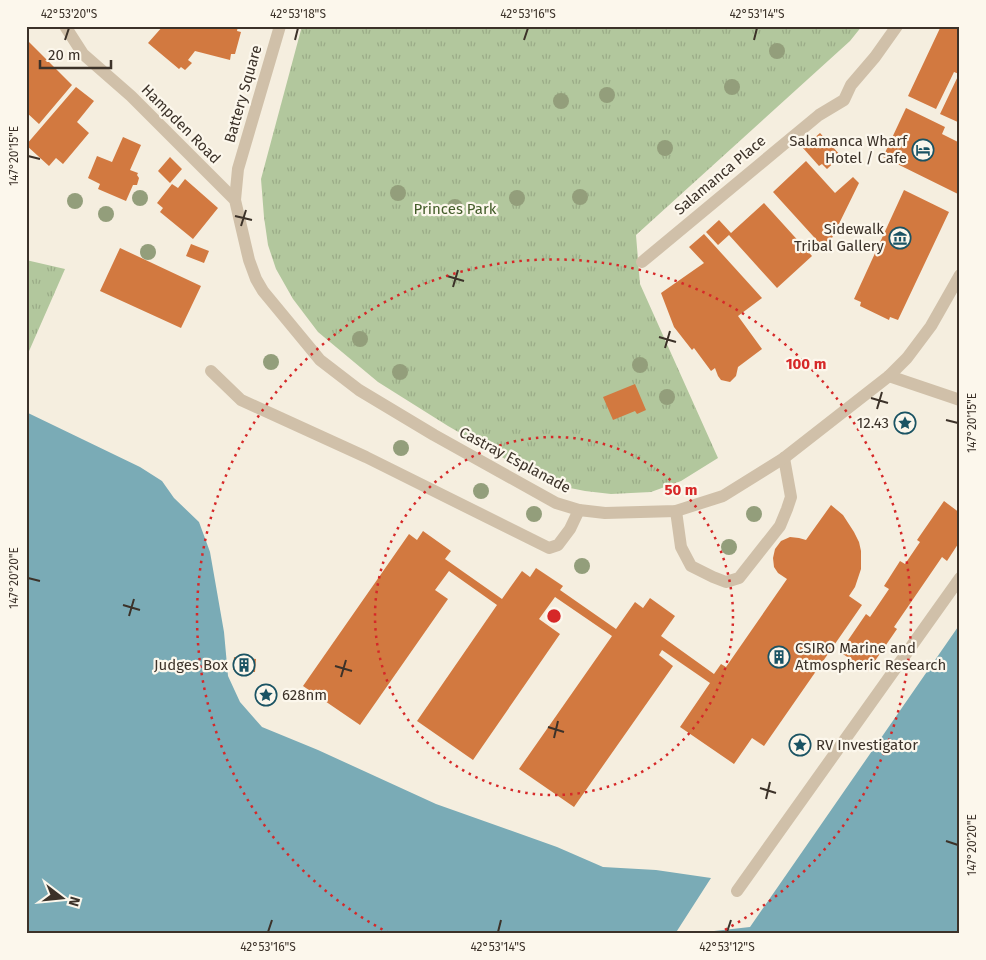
<svg xmlns="http://www.w3.org/2000/svg" width="986" height="960" viewBox="0 0 986 960" font-family="'Fira Sans',sans-serif">
<defs>
<pattern id="grass-tufts" width="24" height="20" patternUnits="userSpaceOnUse" patternTransform="scale(1.25)"><rect width="24" height="20" fill="#b2c79d"/><path d="M3 7l-1-3M5 7V3M7 7l1-3M15 17l-1-3M17 17v-4M19 17l1-3" fill="none" stroke="#9aab87"/></pattern>
</defs>
<rect width="100%" height="100%" fill="#f5eedf"/>
<!-- grass -->
<path fill="url(#grass-tufts)" d="M302,26H862L850,41L636,235L640,284L718,458L681,481L651,492L611,494L585,491L565,487L531,474L448,426L378,382L318,332L293,299L276,269L268,245L264,217L261,179Z
M26,260L65,269L26,358Z"/>
<!-- water -->
<path fill="#7aabb6" d="M26,412L140,467L162,481L174,498L199,522L210,552L224,632L228,676L240,702L262,727L318,750L436,804L557,847L603,867L656,870L711,878L675,934H26Z
M960,624V934H687L750,927Z"/>
<!-- building -->
<path fill="#d27940" d="M163,26H238L237,31L241,32L235,54H231L230,60L195,51L188,60L192,63L185,70L181,67L179,69L148,43Z
M941,26H960V123L940,114L959,74L954,72L936,109L908,96Z
M26,39L72,85L39,124L26,112Z
M76,87L94,101L77,122L89,133L63,164L56,158L49,166L26,145Z
M906,108L945,127L942,134L960,143V195L883,157Z
M820,133L841,156L827,169L822,164L819,166L803,148Z
M123,137L141,145L130,170L138,173L137,175L139,178L137,185H133L126,201L98,189L100,184L88,178L97,156L112,162Z
M170,157L182,169L170,183L158,171Z
M806,161L835,193L853,177L859,183L832,238L823,247L773,192Z
M185,179L218,208L193,239L160,212L163,208L157,203L172,184L178,188Z
M904,190L949,212L898,320L890,317L889,320L860,306L861,302L854,299Z
M764,203L812,256L777,288L729,235L718,245L706,232L719,220L731,233Z
M704,234L762,298L738,316L762,349L738,367L736,376L730,382L721,380L718,376L715,368L711,371L694,348L692,350L674,327L661,293L704,263L689,247Z
M191,244L209,251L204,263L186,256Z
M120,248L201,286L181,328L100,291Z
M635,384L646,410L637,414L635,411L613,420L603,397Z
M944,501L960,513V541L947,561L942,557L894,627L897,629L868,671L840,652L866,614L870,617L889,589L884,586L900,561L905,564L920,542L917,540Z
M831,505L843,515L854,532L859,542L861,551V569L855,587L849,596L862,605L764,746L752,738L734,764L680,727L710,683L662,650L659,655L673,666L574,807L519,769L612,636L555,597L539,619L560,634L473,760L417,721L497,605L449,571L435,590L448,599L360,725L303,686L409,534L417,540L423,531L451,551L445,559L502,599L522,571L530,577L536,568L563,586L560,590L616,629L635,602L643,608L650,598L675,616L661,636L714,674L721,664L726,667L787,579L778,573L774,567L773,558L775,549L781,541L790,537L799,538L806,540Z
M234,657L256,659L255,672L233,670Z"/>
<g fill="none" stroke-linecap="round" stroke-linejoin="round">
<!-- service -->
<path stroke="#d0c0a9" stroke-width="12" d="M642,262L819,115L844,100L851,85L875,57L897,26
M889,376L960,400
M676,511L681,547L691,566L713,577L726,582L739,578L780,526L787,509L791,497L784,458
M737,891L960,578"/>
<!-- minor -->
<path stroke="#d0c0a9" stroke-width="12" d="M235,200L238,169L280,26
M211,371L241,400L366,457L549,548L558,545L570,529L579,510"/>
<!-- tertiary -->
<path stroke="#d0c0a9" stroke-width="12" d="M65,26L83,54L131,96L235,200L249,260L256,279L263,291L320,360L359,390L434,435L556,503L579,510L605,513L676,511L723,496L784,458L889,376L907,358L931,326L960,275"/>
</g>
<!-- trees -->
<g fill="#939e7b">
<circle cx="777" cy="51" r="8"/>
<circle cx="732" cy="87" r="8"/>
<circle cx="607" cy="95" r="8"/>
<circle cx="561" cy="101" r="8"/>
<circle cx="665" cy="148" r="8"/>
<circle cx="398" cy="193" r="8"/>
<circle cx="580" cy="197" r="8"/>
<circle cx="140" cy="198" r="8"/>
<circle cx="517" cy="198" r="8"/>
<circle cx="75" cy="201" r="8"/>
<circle cx="455" cy="207" r="8"/>
<circle cx="106" cy="214" r="8"/>
<circle cx="148" cy="252" r="8"/>
<circle cx="360" cy="339" r="8"/>
<circle cx="271" cy="362" r="8"/>
<circle cx="640" cy="365" r="8"/>
<circle cx="400" cy="372" r="8"/>
<circle cx="667" cy="397" r="8"/>
<circle cx="401" cy="448" r="8"/>
<circle cx="481" cy="491" r="8"/>
<circle cx="534" cy="514" r="8"/>
<circle cx="754" cy="514" r="8"/>
<circle cx="729" cy="547" r="8"/>
<circle cx="582" cy="566" r="8"/>
</g>
<!-- ticks -->
<path fill="none" stroke="#3c3229" stroke-width="2" d="M65,40L69,28M295,40L298,28M524,40L528,28M754,40L757,28M28,156L40,159M235,216L252,220M241,226L246,210M447,276L464,281M453,287L458,270M659,337L676,342M665,348L670,331M871,398L888,403M877,409L882,392M946,420L958,423M28,578L40,581M123,605L140,610M129,616L134,599M335,666L352,671M341,677L346,660M548,727L564,732M554,738L558,721M760,788L776,793M766,799L770,782M946,841L958,845M268,932L272,920M498,932L501,920M727,932L731,920"/>
<!-- distance rings -->
<g fill="none" stroke="#d62828" stroke-width="2.5" stroke-dasharray="2.5 5">
<circle cx="554" cy="616" r="179"/>
<path d="M389 933A357 357 0 1 1 719 933"/>
</g>
<!-- icons -->
<defs>
<g id="hotel-ring" transform="scale(1.125)"><circle r="9.5" fill="#fcf7ec" stroke="#1a5363" stroke-width="1.5"/><path d="M-6-4.5h1.5V1H6V5H4.5V3h-9V5H-6ZM-4 0a1.8 1.8 0 1 1 3.6 0ZM.5 0V-2.5h3Q6-2.5 6 0Z" fill="#1a5363"/></g>
<g id="museum-ring" transform="scale(1.125)"><circle r="9.5" fill="#fcf7ec" stroke="#1a5363" stroke-width="1.5"/><path d="M0-6L6-3V-2H-6V-3ZM-5-1h2V3h-2ZM-1-1h2V3h-2ZM3-1h2V3H3ZM-6 4H6V6H-6Z" fill="#1a5363"/></g>
<g id="sight-ring" transform="scale(1.125)"><circle r="9.5" fill="#fcf7ec" stroke="#1a5363" stroke-width="1.5"/><path d="M0-6L1.8-2.2L6-1.7L2.9 1.2L3.7 5.4L0 3.3L-3.7 5.4L-2.9 1.2L-6-1.7L-1.8-2.2Z" fill="#1a5363"/></g>
<g id="building-ring" transform="scale(1.125)"><circle r="9.5" fill="#fcf7ec" stroke="#1a5363" stroke-width="1.5"/><path d="M-4-6H4V6H1V3H-1V6H-4ZM-2.5-4.3h1.7v1.8h-1.7ZM.8-4.3h1.7v1.8H.8ZM-2.5-1h1.7V.8h-1.7ZM.8-1h1.7V.8H.8Z" fill="#1a5363"/></g>
</defs>
<g fill-rule="evenodd">
<use href="#hotel-ring" x="923" y="150"/>
<use href="#museum-ring" x="900" y="238"/>
<use href="#sight-ring" x="905" y="423"/>
<use href="#building-ring" x="779" y="657"/>
<use href="#building-ring" x="244" y="665"/>
<use href="#sight-ring" x="266" y="695"/>
<use href="#sight-ring" x="800" y="745"/>
</g>
<g text-anchor="middle" stroke-width="4.5" stroke-linejoin="round" paint-order="stroke">
<!-- street labels -->
<g font-size="15" fill="#3c3229" stroke="#fcf7ec">
<text transform="translate(243 94) rotate(-74)" y="5">Battery Square</text>
<text transform="translate(181 124) rotate(45)" y="5">Hampden Road</text>
<text transform="translate(720 175) rotate(-40)" y="5">Salamanca Place</text>
<text transform="translate(515 460) rotate(28)" y="5">Castray Esplanade</text>
</g>
<!-- poi labels -->
<g font-size="15" fill="#3c3229" stroke="#fcf7ec" text-anchor="end">
<text x="907" y="146">Salamanca Wharf<tspan x="907" dy="17">Hotel / Cafe</tspan></text>
<text x="884" y="234">Sidewalk<tspan x="884" dy="17">Tribal Gallery</tspan></text>
<text x="889" y="428">12.43</text>
<text x="795" y="653" text-anchor="start">CSIRO Marine and<tspan x="795" dy="17">Atmospheric Research</tspan></text>
<text x="228" y="670">Judges Box</text>
<text x="282" y="700" text-anchor="start">628nm</text>
<text x="816" y="750" text-anchor="start">RV Investigator</text>
</g>
<!-- park labels -->
<g font-size="15" fill="#435d2a" stroke="#fcf7ec">
<text x="455" y="214">Princes Park</text>
</g>
</g>
<circle cx="554" cy="616" r="8" fill="#d62828" stroke="#fcf7ec" stroke-width="2.5"/>
<g font-size="15" text-anchor="middle" font-weight="bold" fill="#d62828" stroke="#fcf7ec" stroke-width="4.5" stroke-linejoin="round" paint-order="stroke">
<text x="806" y="369">100 m</text>
<text x="681" y="495">50 m</text>
</g>
<!-- border -->
<rect width="986" height="960" fill="none" stroke="#fcf7ec" stroke-width="55"/>
<!-- north arrow -->
<g transform="translate(62 898) rotate(106)" stroke="#fcf7ec" stroke-width="4" paint-order="stroke">
<path d="M0-4L9 19L0 12L-9 19Z" fill="#3c3229"/>
<text y="-8" font-size="14" font-weight="bold" text-anchor="middle" fill="#3c3229">N</text>
</g>
<!-- scale -->
<path d="M40 60v8h71v-8" fill="none" stroke="#3c3229" stroke-width="2.5"/>
<text x="48" y="60" font-size="15" fill="#3c3229" stroke="#fcf7ec" stroke-width="4" paint-order="stroke">20 m</text>
<rect x="28" y="28" width="930" height="904" fill="none" stroke="#3c3229" stroke-width="2"/>
<g font-size="12" text-anchor="middle" fill="#3c3229">
<text x="69" y="18">42°53'20"S</text>
<text x="298" y="18">42°53'18"S</text>
<text x="528" y="18">42°53'16"S</text>
<text x="757" y="18">42°53'14"S</text>
<text transform="translate(14 156) rotate(-90)" y="4">147°20'15"E</text>
<text transform="translate(972 423) rotate(-90)" y="4">147°20'15"E</text>
<text transform="translate(14 578) rotate(-90)" y="4">147°20'20"E</text>
<text transform="translate(972 845) rotate(-90)" y="4">147°20'20"E</text>
<text x="268" y="951">42°53'16"S</text>
<text x="498" y="951">42°53'14"S</text>
<text x="727" y="951">42°53'12"S</text>
</g>
</svg>
